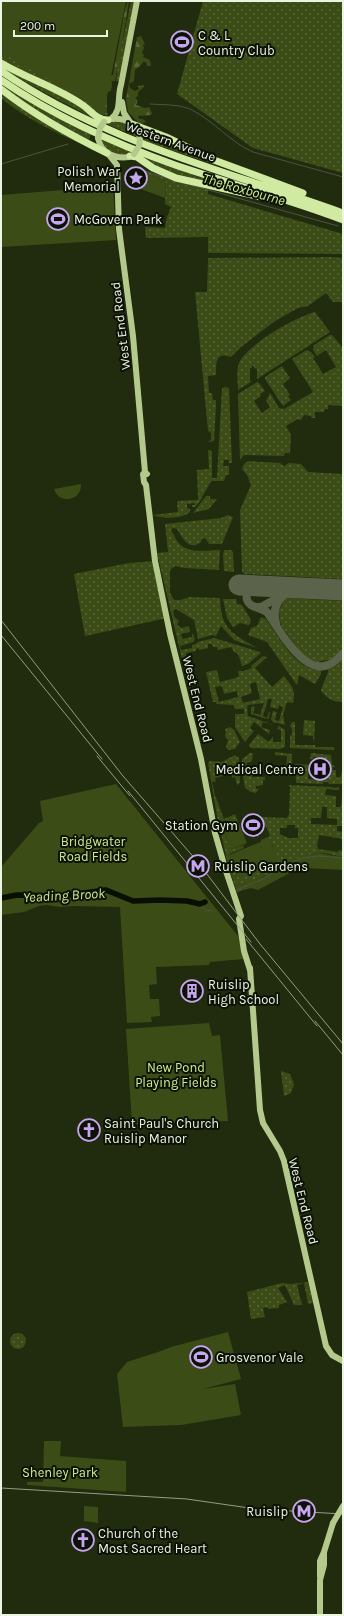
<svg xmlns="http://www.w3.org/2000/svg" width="344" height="1616" viewBox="0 0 344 1616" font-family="Karla,sans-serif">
<defs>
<pattern id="grass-dots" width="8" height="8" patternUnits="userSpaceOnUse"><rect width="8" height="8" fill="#3c4c17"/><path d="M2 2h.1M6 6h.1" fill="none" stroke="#586638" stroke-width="1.8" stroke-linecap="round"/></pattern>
<pattern id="forest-firs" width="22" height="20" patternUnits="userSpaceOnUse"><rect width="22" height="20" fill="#3c4c17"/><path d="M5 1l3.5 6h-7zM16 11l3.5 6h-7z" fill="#586638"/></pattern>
</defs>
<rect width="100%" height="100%" fill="#212b0d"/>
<!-- grass -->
<path fill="url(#grass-dots)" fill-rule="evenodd" d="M129,1L122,44L131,1H135L119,81H116L118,64L115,81H113Z
M203,1H343V173L253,148L177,94Z
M1,52L107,97V112L108,115H103L102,117L1,61Z
M1,65C35,82 67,96 97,120L47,94L1,68Z
M1,84L91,134L88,142L32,109L1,88Z
M1,92L81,144C53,131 25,118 1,98Z
M119,121C128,124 135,128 137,137L107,124V123Z
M142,131L249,175L250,177L154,144L143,140Z
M101,138L131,152C123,158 111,155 104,148C102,146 102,141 101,138Z
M139,156L199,177L243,190L190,180L158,168Z
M145,171L208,190V194L343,234V254L208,253V237L146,238L145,227L165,228L167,217L171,207L165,204L166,181L143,173Z
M331,257L343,258V302H333L326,293L308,306L298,308L275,321L241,347L231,357C215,351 216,363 216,375L208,376L209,393H212L213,400H216V406L214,441L208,442L211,440V433L208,431L195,292H207L208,258Z
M315,312L330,332L257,379V369L254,368V366H252V368H250V381H252L251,382L238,390C238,382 236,371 239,363C247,345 295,317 315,312Z
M330,335H332L343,348V406L328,405V409H325L324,412H315V418H312L311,416L304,415L301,420L298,419L286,426L291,435L290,453H285L284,456L244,455L240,460L238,394L257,382L259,383L265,391L260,394L261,396L254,401L262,413L270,407L266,401L270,393L279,408L284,409L313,392L292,359L307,350L311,352L315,357L313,358L323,374L336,367L326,350L317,356L313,350L314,345Z
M282,366L290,378L283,384L290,395L288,396L291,400L283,406L265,379V377Z
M225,387L229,388L232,463H229V460H224L223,466H229V475H226L224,481H211L200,501L195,507H192V505H195L194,503L187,504V508L190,509V512C182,519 163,519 153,515L178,512L177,501L198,500L197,470L209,469L208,450L212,451V478H217L222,388Z
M248,461L280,463L284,466L289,463L301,464L308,472L343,474V579L245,574L242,572L240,510L251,485L247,475L242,469L244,464Z
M206,496H210V499H217L209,509L193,513Z
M228,515L233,517L222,544H209L206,539L203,538L201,540V542C189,552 182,537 177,529L173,528L171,530C173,533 175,538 177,541C187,555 206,550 220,550L219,570L185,568L175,566L170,570V593L174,600H180L190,597L220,598C221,630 232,633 257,648L234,640L221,626L216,636L212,635L198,639L194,620L176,609L174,610C172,615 175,618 179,621L177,625L182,628L189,626L190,632L181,634L182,639L192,637V634H193L195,639L193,642L180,646L181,650L192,648V645L196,644L198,642L214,638L260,652L261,653L248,664L242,666L238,654L234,652L231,647L218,650L217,647H214L211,644H208V648L199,650V648L196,649V651L186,653L188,666H186L194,702H192L157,553L168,552L165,524L221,518Z
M224,550H231L233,552L234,572L224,571L223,556Z
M155,561L167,618L85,636L74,574L129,563Z
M287,598L343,601V646L333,659L317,662L304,657L282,627L280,622L279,611L284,600Z
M223,599H236L237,604L242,605L251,620L250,624L248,625L240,623L233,627L227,618Z
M261,617L266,619C279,637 296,671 321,670V674L315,684L299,675L297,685L296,684L267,642L248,635L251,628L257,626Z
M263,656L267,657L255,668L272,687L284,676C292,687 296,689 293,703L287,702L283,715L285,725L273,722L271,719L273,711L277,712L275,720L279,721L283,707L279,705L278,709L270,707L272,699H268L263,716L267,718L269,712H270L269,718L267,719L251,714V707L255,706L253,713L260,715L264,703L248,705L247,708L248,716L274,725L263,722L261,727L270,730L269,734L254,722L250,728L254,731L245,742L235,727V714H244V709H235L234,705L216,704V702H213L206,672L217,670L220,682L239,677L238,671H244L252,668L251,666ZM256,682L260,699L243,703L241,697L252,693L250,684ZM222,686L224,694L237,691L238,697L219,702L215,687Z
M343,660V702C333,702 328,699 321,691C322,683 329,675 328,669L336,666Z
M304,720L315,721L314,744L313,736L303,735Z
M292,722H295V745H315V747H334V750L290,748V736L292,734V729L290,726Z
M279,726L285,730V747L280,749L251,748L249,745L258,734L269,742L273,736V742H281V730L277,729Z
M230,727L234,730L240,742L235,749L228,750L226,747L228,740L225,736L226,732L225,729Z
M275,752L292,754V773L290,776L287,775L279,776L280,767L286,768L287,756L275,755Z
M250,753H253L252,761L247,763L246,766L250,770H252V777H265V780H263V785L256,786V789H259L256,793L251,792L245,788L242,771V759Z
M311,753L331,755L332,764L335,767H333L332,770H336V776L338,778L341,776L342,771L343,784H329L328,782H323V784L296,783L295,764L317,765L316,773H308V779L323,780L324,758L313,757V759H310Z
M235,755L239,758L240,783L237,785L235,777L232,778L231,774L215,778L216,781L212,782L215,795L224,819L235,814L238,821L223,828L231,849L247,844L243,846L244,848L229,854L233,864L274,848L270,839L261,842V840L270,836L262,817L287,818L289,814L290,786L287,785L332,787L333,788L339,787V790L326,789L325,795L336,796V807H341L342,796H343V826H337V831L343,832V839L319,835L317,846L318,847V849L338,852L339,850L343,851V857C336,856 324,852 319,853C298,855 282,867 264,876C256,881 244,883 235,886L228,865L217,816L208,763L210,761L222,762ZM322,807H327V818L337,819V825L311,824V818H321ZM287,825H295V828H298V838H288L280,834V828H287Z
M281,1071L290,1074L294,1084L291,1093L284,1096Z
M308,1282L313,1303L308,1304L304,1283L297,1285L302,1305H294L285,1285L278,1288L287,1302L279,1305V1308L268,1309L267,1307L263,1308L265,1317L251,1319L247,1292L282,1283L291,1284Z
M10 1341a8 8 0 1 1 16 0a8 8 0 1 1-16 0Z"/>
<!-- forest -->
<path fill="url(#forest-firs)" d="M128,1H129L115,79L113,81H111L112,83L111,91L107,92L110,76L113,75L125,9Z
M141,36L145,44L143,45L144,48L142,53L144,55L143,57L150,60L151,66H147L146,62H143L141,65L135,70L134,81L129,84L130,88L135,91L139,89L138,86L144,85V87L138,92V96L135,98L138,100L136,105L145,108L149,107L152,113L151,115L138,116L139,119H143L146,122L140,124L128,112L126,99L137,37Z"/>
<!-- park -->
<path fill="#3c4c17" d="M1,1H126L104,112L1,52Z
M133,167L144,173L166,181L165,198L125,183L127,180V172Z
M113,186L116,240L1,247V195Z
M81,484C82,501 59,505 54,489Z
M116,784L238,936L244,959L210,962L209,965L156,967L157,984L149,985L150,999H159L160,1016L151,1017L152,1022L127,1023L120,907L74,906L60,907L46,905L39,906L24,912L1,915V867L39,823L43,821L40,801Z
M238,821L247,843L231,849L223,828Z
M270,838L273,847H275L279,860L238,877L229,855Z
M320,853L329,855L343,857V870L306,868L297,869L258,890L251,888L237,892L235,886L263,877L278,868L302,856Z
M209,1023L212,1036L220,1035L228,1121L132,1124L126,1029Z
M228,1332L241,1379L203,1389L235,1384L241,1415L181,1425L123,1427L117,1374L127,1362L161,1351L171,1347Z
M44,1441H61L60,1456L126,1461V1492L27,1485V1482H43Z
M84,1506L98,1507V1523L84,1521Z"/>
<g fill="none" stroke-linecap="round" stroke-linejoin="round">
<!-- stream -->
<path stroke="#4d5344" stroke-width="1" d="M150,104C164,105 180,104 192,110C215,122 230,142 253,152L343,177
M1,164L68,144
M145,171L173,180
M180,182L338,226
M236,890L261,880L287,864L303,858L319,856L343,858
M237,892L242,889
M197,904L207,911L212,910"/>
<!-- river -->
<path stroke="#080e00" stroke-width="5.5" d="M1,898L17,895L61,896L106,890L133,901L160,900L187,901L200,904L205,902"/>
<!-- taxiway -->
<path stroke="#5b644a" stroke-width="8" d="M255,586C247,590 243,599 251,605C256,608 262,609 267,612C283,635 312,692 343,653
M257,607H261L281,596
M276,623C271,605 281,594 297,587"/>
<!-- runway -->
<path stroke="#5b644a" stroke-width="21" d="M239,585L343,590"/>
<!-- primary -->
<path stroke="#b4ca8d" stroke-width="6" d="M122,102L124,113L130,122
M111,119C122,111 117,97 121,85L137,1
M111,119C125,117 137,124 140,138
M98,138C101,153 114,159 129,157
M109,155L117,165L119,229L133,336L145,472L147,474
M145,472L143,474L144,482L146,485L155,561L170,634L201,759L215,833L225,868L241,916L239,919L244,951L250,970
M250,968L260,1110L263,1123L280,1151L284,1161L326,1346L332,1355L343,1361
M320,1577V1561L324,1552
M320,1615V1580L324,1565V1552L333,1523"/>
<!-- highway -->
<path stroke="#d0eaa1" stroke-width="7" d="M1,63C28,79 59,88 84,106C92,112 97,120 108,120
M1,71C106,143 225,170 343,213
M1,80C54,116 115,144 175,165C231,184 288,199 343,220
M1,89C33,114 70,135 107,153
M132,124L166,137L214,160L303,193
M130,156L137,157L153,168L176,178L270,199"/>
<!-- rail -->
<path stroke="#959d86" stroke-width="1" d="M1,620L123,776L197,861L260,944L343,1044
M1,635L102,759
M97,756L130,796
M128,791L251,942
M246,939L317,1026
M315,1021L343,1055
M1,1488L187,1499L256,1509L343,1514"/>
<!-- primary-bridge -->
<path stroke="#b4ca8d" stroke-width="6" d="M98,138L100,128L104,122
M134,154L139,146L140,138
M333,1523L343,1506"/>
</g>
<!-- icons -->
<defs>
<g id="stadium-ring" transform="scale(1.15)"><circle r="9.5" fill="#0d1206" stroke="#c7a6f0" stroke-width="1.5"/><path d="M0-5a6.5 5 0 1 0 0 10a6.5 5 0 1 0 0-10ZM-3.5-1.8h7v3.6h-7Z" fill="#c7a6f0"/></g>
<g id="sight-ring" transform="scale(1.15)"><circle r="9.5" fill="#0d1206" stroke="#c7a6f0" stroke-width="1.5"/><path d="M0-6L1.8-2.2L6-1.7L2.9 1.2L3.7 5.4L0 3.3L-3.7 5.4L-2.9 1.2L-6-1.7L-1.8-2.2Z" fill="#c7a6f0"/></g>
<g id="hospital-ring" transform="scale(1.15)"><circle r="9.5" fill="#0d1206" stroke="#c7a6f0" stroke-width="1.5"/><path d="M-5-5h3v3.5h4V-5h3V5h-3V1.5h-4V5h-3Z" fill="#c7a6f0"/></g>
<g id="metro-ring" transform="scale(1.15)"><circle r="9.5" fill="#0d1206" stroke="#c7a6f0" stroke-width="1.5"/><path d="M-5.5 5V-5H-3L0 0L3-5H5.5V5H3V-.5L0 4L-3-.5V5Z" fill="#c7a6f0"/></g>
<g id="building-ring" transform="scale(1.15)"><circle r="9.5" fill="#0d1206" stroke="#c7a6f0" stroke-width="1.5"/><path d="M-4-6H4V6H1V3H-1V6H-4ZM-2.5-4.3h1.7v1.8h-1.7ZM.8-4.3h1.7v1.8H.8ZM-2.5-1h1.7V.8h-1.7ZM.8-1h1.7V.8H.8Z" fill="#c7a6f0"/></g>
<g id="church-ring" transform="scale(1.15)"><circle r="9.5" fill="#0d1206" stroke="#c7a6f0" stroke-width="1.5"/><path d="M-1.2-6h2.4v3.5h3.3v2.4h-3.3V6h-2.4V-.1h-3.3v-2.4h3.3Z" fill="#c7a6f0"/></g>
</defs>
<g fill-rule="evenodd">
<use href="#stadium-ring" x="182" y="42"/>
<use href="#sight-ring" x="136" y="178"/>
<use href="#stadium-ring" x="58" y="219"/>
<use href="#hospital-ring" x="320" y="769"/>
<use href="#stadium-ring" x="253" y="825"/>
<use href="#metro-ring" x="198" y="866"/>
<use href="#building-ring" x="192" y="991"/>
<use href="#church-ring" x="89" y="1130"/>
<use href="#stadium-ring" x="201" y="1357"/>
<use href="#metro-ring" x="304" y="1511"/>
<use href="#church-ring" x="83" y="1540"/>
</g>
<g text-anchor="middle" stroke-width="4" stroke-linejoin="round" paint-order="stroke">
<!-- poi labels -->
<g font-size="13" fill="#edf4e2" stroke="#0d1206" text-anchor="start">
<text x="198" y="40">C &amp; L<tspan x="198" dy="15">Country Club</tspan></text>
<text x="120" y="176" text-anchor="end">Polish War<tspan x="120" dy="15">Memorial</tspan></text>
<text x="74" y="224">McGovern Park</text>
<text x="304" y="774" text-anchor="end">Medical Centre</text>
<text x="238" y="830" text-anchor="end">Station Gym</text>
<text x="214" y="871">Ruislip Gardens</text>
<text x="208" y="989">Ruislip<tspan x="208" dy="15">High School</tspan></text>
<text x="104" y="1128">Saint Paul's Church<tspan x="104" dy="15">Ruislip Manor</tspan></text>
<text x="216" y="1362">Grosvenor Vale</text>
<text x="288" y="1516" text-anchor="end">Ruislip</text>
<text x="98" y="1538">Church of the<tspan x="98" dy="15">Most Sacred Heart</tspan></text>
</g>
<!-- street labels -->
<g font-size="13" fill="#edf4e2" stroke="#0d1206">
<text transform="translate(171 141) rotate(20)" y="5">Western Avenue</text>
<text transform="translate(120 326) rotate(-97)" y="5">West End Road</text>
<text transform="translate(198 699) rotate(76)" y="5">West End Road</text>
<text transform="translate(304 1201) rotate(76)" y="5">West End Road</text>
</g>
<!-- park labels -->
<g font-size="13" fill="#ceef8d" stroke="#0d1206">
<text x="93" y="846">Bridgwater<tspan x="93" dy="15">Road Fields</tspan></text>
<text x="176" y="1072">New Pond<tspan x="176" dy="15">Playing Fields</tspan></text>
<text x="60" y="1477">Shenley Park</text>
</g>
<!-- water labels -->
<g font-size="14" font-style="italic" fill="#cbec8a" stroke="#0d1206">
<text transform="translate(244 189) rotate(16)" y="5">The Roxbourne</text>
<text transform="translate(64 895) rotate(-3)" y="5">Yeading Brook</text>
</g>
</g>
<!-- border -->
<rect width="344" height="1616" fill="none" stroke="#edf4e2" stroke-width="4"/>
<!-- scale -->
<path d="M14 30v6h93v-6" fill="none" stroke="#edf4e2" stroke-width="2"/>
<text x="20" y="30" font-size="12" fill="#edf4e2" stroke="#0d1206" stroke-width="3" paint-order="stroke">200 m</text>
</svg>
